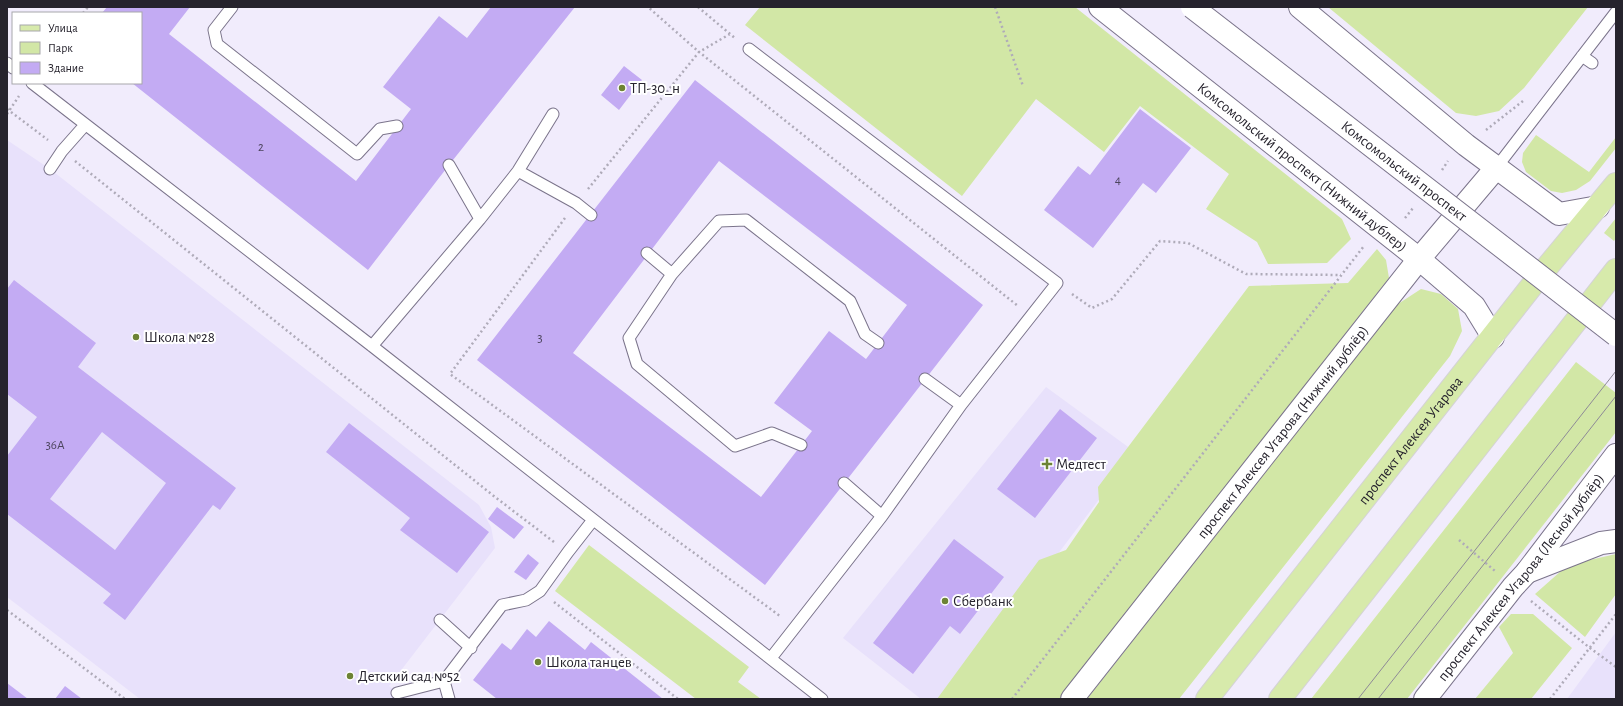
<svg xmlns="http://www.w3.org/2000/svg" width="1623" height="706" viewBox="0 0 1623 706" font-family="'Alegreya Sans',sans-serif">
<rect width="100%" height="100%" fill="#f1ecfc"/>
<!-- built -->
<path fill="#e8e1fb" d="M7,140L50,169L479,505L491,527L495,548L389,686L405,699H140L7,597Z
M1046,387L1135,452L948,699H921L843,638Z
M1616,632V699H1567Z"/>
<!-- green -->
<path fill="#d2e7a6" d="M760,7H1075L1342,219L1351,239L1327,263L1268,264L1257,242L1206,209L1229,174L1140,106L1104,152L1036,99L962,196L745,25Z
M1328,7H1588L1524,88L1499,111L1476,116L1456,113Z
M1536,135L1589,172L1616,137V148L1590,181L1576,190L1562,193L1551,191L1526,172L1522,162L1523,153Z
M1616,218V238L1614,241L1604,233Z
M1377,249L1386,260L1389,278L1059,699H937L1039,560L1066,550L1099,502L1098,487L1249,286L1348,283Z
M1421,289L1441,294L1458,309L1462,331L1450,356L1179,699H1087L1398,304Z
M1576,362L1616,393V432L1407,699H1311Z
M589,545L749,667L738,682L761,699H696L555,591Z
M1616,554V594L1585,637L1535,594L1561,571L1581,562Z
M1511,614H1533L1572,648L1531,699H1475L1513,653L1499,627Z"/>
<!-- building -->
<path fill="#c3abf3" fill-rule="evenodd" d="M107,7H190L169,34L356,181L411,109L383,87L439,16L467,38L491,7H575L449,165L368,270L132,83H141V13H102Z
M624,66L642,80L619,110L601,95Z
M695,80L983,305L765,585L477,360ZM719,161L907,305L866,359L829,331L774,403L812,431L761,497L573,353Z
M1140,109L1191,148L1156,193L1143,183L1093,248L1044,210L1078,166L1090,175Z
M14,280L96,343L78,367L236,488L220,510L213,505L125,620L103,603L111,594L7,514V456L37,417L7,394V289ZM102,432L166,483L115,550L50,499Z
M1060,409L1097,438L1035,518L997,489Z
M349,423L489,532L457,573L400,530L410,518L326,452Z
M497,507L524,527L514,539L488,519Z
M954,539L1004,577L960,634L950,626L913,674L873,643Z
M528,554L539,563L526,580L514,572Z
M549,621L585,650L591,642L663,699H497L473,680L502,643L511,650L527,629L536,637Z
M7,683L28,699H7Z
M65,686L82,699H55Z"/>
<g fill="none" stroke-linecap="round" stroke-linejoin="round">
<!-- lane casing -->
<g stroke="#7b748b" stroke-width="13">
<path id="lane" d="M232,7L214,30L217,44L357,154L380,129L397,126
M749,49L1057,283L961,405L882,516L771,658
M1582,56L1592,63
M7,63L13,68
M32,83L372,346L822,699
M449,165L480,219
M1496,168L1616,12
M50,169L62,151L85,125
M518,171L576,203L591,215
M647,253L672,274
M372,346L480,219L518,171L553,114
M925,379L961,405
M801,445L772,433L735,446L637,364L629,338L672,274L719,221L746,220L850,301L865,334L878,343
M844,483L882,516
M440,620L471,648
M397,693L444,681
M449,699L444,681L502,605L526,600L540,591L568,552L593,520"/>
</g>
<!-- street casing -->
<g stroke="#7b748b" stroke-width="24">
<g id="street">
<path id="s1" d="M1072,699L1419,259"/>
</g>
</g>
<!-- secondary casing -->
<g stroke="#7b748b" stroke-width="24">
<g id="secondary">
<path id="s2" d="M1100,7L1419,259L1474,306L1493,337"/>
<path d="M1300,7L1466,145L1559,214L1598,207"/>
<path d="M1419,259L1496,168"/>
<path d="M1527,572L1601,543L1616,541"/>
<path id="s3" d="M1425,699L1513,587L1526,573L1616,455"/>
</g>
</g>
<!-- primary casing -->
<g stroke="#d4d3d5" stroke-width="24">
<g id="primary">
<path id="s4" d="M1207,699L1538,278L1616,184"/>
<path d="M1280,699L1616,270"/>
</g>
</g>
<!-- path -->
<path stroke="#afabb9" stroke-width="2.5" stroke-dasharray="2 3" stroke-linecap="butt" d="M698,7L736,39
M995,7L1023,86
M83,13L88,7
M730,34L699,52L1018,306
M7,109L48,140
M7,114L19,96
M1486,130L1523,101
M75,161L495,497L554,542
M1442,170L1448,161
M588,189L699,52L648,7
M565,218L450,374L780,616
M1405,218L1413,208
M1072,294L1092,308L1112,299L1160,241L1188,243L1246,274L1341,275
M1459,540L1495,571
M1531,601L1590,648L1616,667
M554,602L678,699
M7,610L125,699
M1012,699L1364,246
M1550,699L1616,614"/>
<!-- lane -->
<use href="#lane" stroke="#fff" stroke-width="11"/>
<!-- street -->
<use href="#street" stroke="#fff" stroke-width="22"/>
<!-- secondary -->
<use href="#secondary" stroke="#fff" stroke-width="22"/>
<!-- primary -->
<use href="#primary" stroke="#d7eaab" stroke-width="22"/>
<!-- tram -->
<path stroke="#8e8a97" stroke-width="1" d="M1358,699L1616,371
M1378,699L1616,396"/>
<!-- secondary-bridge casing -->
<g stroke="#7b748b" stroke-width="24" stroke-linecap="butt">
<g id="secondary-bridge">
<path id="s5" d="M1192,7L1616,335"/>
</g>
</g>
<!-- secondary-bridge -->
<use href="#secondary-bridge" stroke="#fff" stroke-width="22"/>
</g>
<!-- markers -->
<g fill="#6d8334" stroke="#fff" stroke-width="1.5">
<circle cx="622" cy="88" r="4"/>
<circle cx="136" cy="337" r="4"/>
<path d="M1045 458h4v4h4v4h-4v4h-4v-4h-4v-4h4z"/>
<circle cx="945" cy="601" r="4"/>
<circle cx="538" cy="662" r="4"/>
<circle cx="350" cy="676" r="4"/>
</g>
<g text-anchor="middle" stroke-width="4" stroke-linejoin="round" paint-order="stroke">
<!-- number labels -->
<g font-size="13" fill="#4d455e">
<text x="261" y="151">2</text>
<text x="1118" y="184">4</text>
<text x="540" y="342">3</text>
<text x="55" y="449">36А</text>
</g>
<!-- poi labels -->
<g font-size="15" fill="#26232d" stroke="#fff" text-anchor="start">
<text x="630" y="93">ТП-30_н</text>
<text x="144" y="342">Школа №28</text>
<text x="1056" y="469">Медтест</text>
<text x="953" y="606">Сбербанк</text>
<text x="546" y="667">Школа танцев</text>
<text x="358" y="681">Детский сад №52</text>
</g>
<!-- street labels -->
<g font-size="15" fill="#26232d" stroke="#fff">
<text dy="5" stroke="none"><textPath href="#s2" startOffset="258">Комсомольский проспект (Нижний дублер)</textPath></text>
<text dy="5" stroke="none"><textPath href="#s5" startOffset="268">Комсомольский проспект</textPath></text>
<text dy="5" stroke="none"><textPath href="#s1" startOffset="340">проспект Алексея Угарова (Нижний дублёр)</textPath></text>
<text dy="5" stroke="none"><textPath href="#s4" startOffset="329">проспект Алексея Угарова</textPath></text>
<text dy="5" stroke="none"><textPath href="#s3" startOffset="155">проспект Алексея Угарова (Лесной дублёр)</textPath></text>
</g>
</g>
<!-- border -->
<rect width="1623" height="706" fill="none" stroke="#26232d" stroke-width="16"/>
<!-- legend -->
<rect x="12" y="12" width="130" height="72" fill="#ffffff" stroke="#a8a7ab"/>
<rect x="20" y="25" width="20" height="6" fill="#d7eaab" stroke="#a8a7ab"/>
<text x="48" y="32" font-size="12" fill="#26232d">Улица</text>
<rect x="20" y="42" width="20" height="12" fill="#d2e7a6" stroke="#a8a7ab"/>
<text x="48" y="52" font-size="12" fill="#26232d">Парк</text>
<rect x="20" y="62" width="20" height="12" fill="#c3abf3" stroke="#a8a7ab"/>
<text x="48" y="72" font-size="12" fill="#26232d">Здание</text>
</svg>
